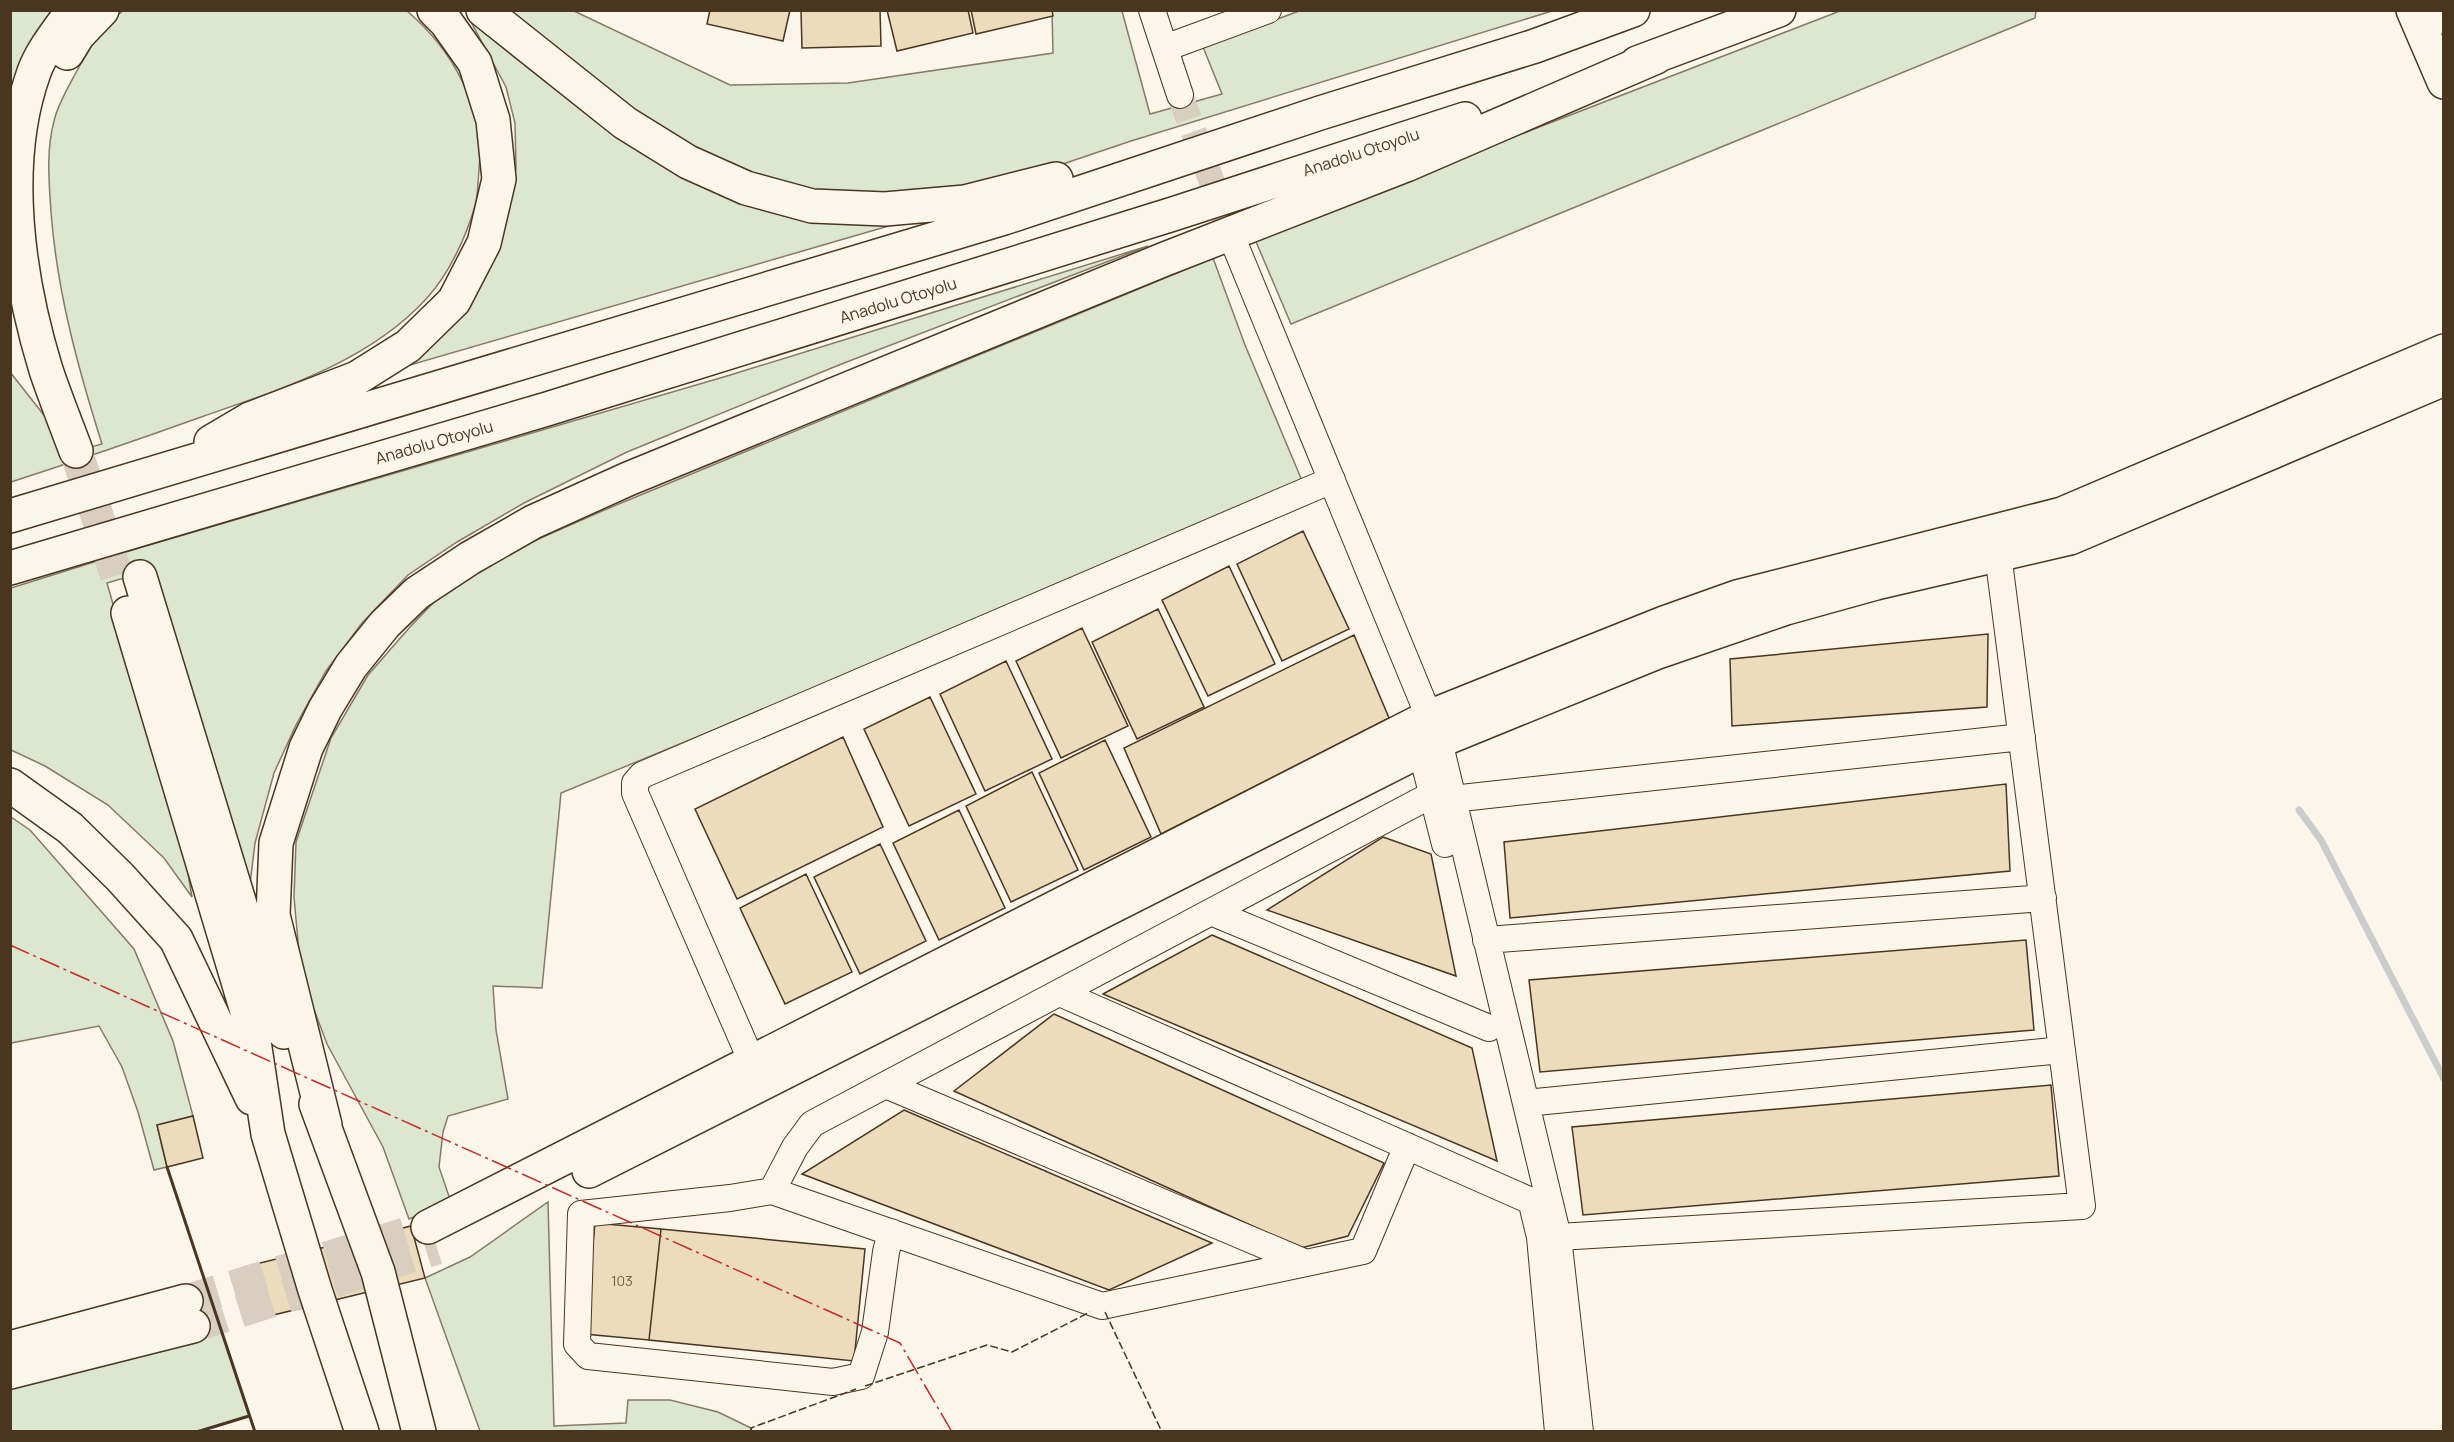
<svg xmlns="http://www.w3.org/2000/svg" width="2454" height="1442" viewBox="0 0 2454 1442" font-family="Manrope,sans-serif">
<rect width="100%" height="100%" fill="#fbf6e9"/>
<!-- green -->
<path fill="#dce7d0" stroke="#887966" stroke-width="1.5" d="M124,10L407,11C453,50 485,108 479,170C478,181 478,195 475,206C466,237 449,274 427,298C370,361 282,389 204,416C140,439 76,461 11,482L10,372L58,433L76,451L102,444C78,368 57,292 51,212C49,182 46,151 54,121C58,103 70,84 79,67C92,44 102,27 124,10Z
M11,11H59L11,110Z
M503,11H574L730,85L848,83L1053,53L1052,11H1122L1150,114L1222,94L1203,47L1299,11H1552L1131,141L1048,169L961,188L856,197L761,181L659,133Z
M1840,11H2036L2035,18L1291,324L1254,237Z
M471,22L530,62L835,221L892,225L393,370L508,213L516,168L515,123L506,87Z
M1148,246L839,365L627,452L524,503L457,542L408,575L362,623L326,671L296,725L274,773L255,843L249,893L148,571L107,583L185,856L192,897L164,858L108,805L45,766L11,750V588L142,547L727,376Z
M1213,258L1245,345L1303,483L915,647L561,793L542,988L493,986L496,1030L508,1099L448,1116L443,1132L439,1167L451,1202L409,1219L383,1147L327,1044L310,999L299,953L294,897L296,842L331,738L368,675L410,627L435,601L469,576L511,551L602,511Z
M11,817L30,830L134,949L173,1041L193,1116L157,1125L167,1167L154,1170L138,1112L122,1067L99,1026L11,1043Z
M548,1202L554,1426L626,1423L628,1400H670L718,1412L751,1428V1431H480L425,1278L470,1257Z
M221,1330L249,1416L197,1431H11L10,1379L200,1339Z"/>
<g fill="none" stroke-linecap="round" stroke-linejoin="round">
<!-- stream -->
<path stroke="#c9cecd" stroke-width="7" d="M2299,810L2321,840L2444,1079"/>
</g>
<!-- building -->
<path fill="#ecdcbc" stroke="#4a3520" stroke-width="1.5" d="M710,10H790L783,41L707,24Z
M801,10H880L881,46L802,48Z
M887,10H968L973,33L897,51Z
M971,10H1052L1053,16L976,34Z
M1303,531L1349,629L1282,661L1237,564Z
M1229,566L1275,664L1208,696L1162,600Z
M1158,609L1204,707L1137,739L1092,642Z
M1082,628L1128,726L1061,758L1016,661Z
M1988,634L1987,707L1732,726L1730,659Z
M1354,635L1389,718L1161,834L1124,748Z
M1006,661L1052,759L985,791L940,694Z
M930,697L976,794L909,826L864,729Z
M843,737L883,827L737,899L695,809Z
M1105,740L1151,837L1084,870L1039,773Z
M1032,772L1078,870L1011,902L966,806Z
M2006,784L2010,871L1510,918L1504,842Z
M959,810L1005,908L939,940L893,843Z
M1383,837L1431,854L1456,976L1267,910Z
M880,844L926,941L860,974L814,877Z
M806,874L852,972L785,1004L740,908Z
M1212,935L1472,1048L1497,1161L1103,994Z
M2026,940L2034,1030L1540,1072L1529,980Z
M1054,1014L1384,1163L1348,1236L1301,1248L954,1091Z
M2051,1085L2059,1176L1583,1215L1572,1127Z
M904,1110L1212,1243L1109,1290L802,1174Z
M193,1116L203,1158L167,1167L157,1125Z
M595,1223L661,1229L649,1340L584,1334Z
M411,1226L425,1278L257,1319L244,1267Z
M661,1229L865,1249L854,1361L649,1340Z"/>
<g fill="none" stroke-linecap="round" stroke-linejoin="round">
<!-- minor-tunnel -->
<path stroke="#d8cfc1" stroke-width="26" stroke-dasharray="26 13" stroke-linecap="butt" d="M1180,95L1235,245"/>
<!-- major-tunnel -->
<path stroke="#d8cfc1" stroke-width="33" stroke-dasharray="33 16" stroke-linecap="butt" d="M186,1301L428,1227
M193,1326L437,1248"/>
<!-- highway-tunnel -->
<path stroke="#d8cfc1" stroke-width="33" stroke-dasharray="33 16" stroke-linecap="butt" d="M76,451L119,583"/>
<!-- minor casing -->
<g stroke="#4a3520" stroke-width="28">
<path id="minor" d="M1152,10L1180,95
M1165,48L1268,10
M1235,245L1439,741L1558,1237L1580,1432
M1417,734L1445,844
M1452,799L2022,737
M1211,912L1489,1028
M1486,940L2043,898
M1060,993L1531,1201
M752,1062L635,793V783L642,775L1332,480
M886,1085L1306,1263
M1526,1103L2062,1050
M772,1191L795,1147L812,1124L1433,794
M1532,1204L1540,1237L1558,1432
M891,1232L886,1252L875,1332L861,1376L833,1382L588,1356L577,1344L581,1214L730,1198L772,1191L1102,1306L1363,1251L1407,1146
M1558,1237L2082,1206L1998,554"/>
</g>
<!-- major casing -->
<g stroke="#4a3520" stroke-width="36">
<path id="major" d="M2413,10L2444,82
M2441,10L2444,17
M589,1171L1439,741L1655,653L1786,608L1876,583L2070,538L2444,379
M428,1227L1429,717L1664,623L1737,597L2062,514L2444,351
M10,1348L186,1301
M10,1372L193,1326"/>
</g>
<!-- highway casing -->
<g stroke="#4a3520" stroke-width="36">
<path id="highway" d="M73,10C59,30 42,50 34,72C1,164 18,279 46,370C55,397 66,424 76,451
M483,10L625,123L688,162L746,188L812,206L885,209L965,202L1056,179
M67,53L78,35L102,10
M1637,63L1779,10
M211,442L250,419L357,378L408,346L454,301L484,243L499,179L493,120L475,63L446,22L434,10
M10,516L1004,218L1320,113L1535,46L1633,10
M10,568L547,409L1173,214L1465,119
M140,577L268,996L284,1032
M128,613L252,1028L268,1134L315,1290L362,1432
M10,785L70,828L120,877L176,939L252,1098
M316,1104L378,1272L419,1432
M325,1125L273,915L276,843L306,748L325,709L351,666L385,624L417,593L470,558L533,522L628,479L1165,259L1406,165L1656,57"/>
</g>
<!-- minor -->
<use href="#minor" stroke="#fbf6e9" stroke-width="26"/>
<!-- major -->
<use href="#major" stroke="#fbf6e9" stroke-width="33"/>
<!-- highway -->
<use href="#highway" stroke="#fbf6e9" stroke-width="33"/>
<!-- fence -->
<path stroke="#4a3520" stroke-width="1.5" stroke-dasharray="8 3" stroke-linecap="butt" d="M1105,1312L1162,1432
M865,1386L987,1345L1012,1352L1090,1312
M751,1432V1428L856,1389"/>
<!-- wall -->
<path stroke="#4a3520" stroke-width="3" d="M167,1167L255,1432
M197,1432L249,1416"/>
<!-- power -->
<path stroke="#c62828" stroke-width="1.5" stroke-dasharray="21 4.5 3 4.5" stroke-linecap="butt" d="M10,945L900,1343L952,1432"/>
</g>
<g text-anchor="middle" stroke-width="4.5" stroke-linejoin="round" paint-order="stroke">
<!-- number labels -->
<g font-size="14" fill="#725f47">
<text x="622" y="1286">103</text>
</g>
<!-- street labels -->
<g font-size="16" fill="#4a3520" stroke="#fbf6e9">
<text transform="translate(1361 152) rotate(-18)" y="6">Anadolu Otoyolu</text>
<text transform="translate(898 300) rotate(-17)" y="6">Anadolu Otoyolu</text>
<text transform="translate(434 442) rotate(-16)" y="6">Anadolu Otoyolu</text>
</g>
</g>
<!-- border -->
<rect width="2454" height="1442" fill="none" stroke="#4a3520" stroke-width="24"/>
</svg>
